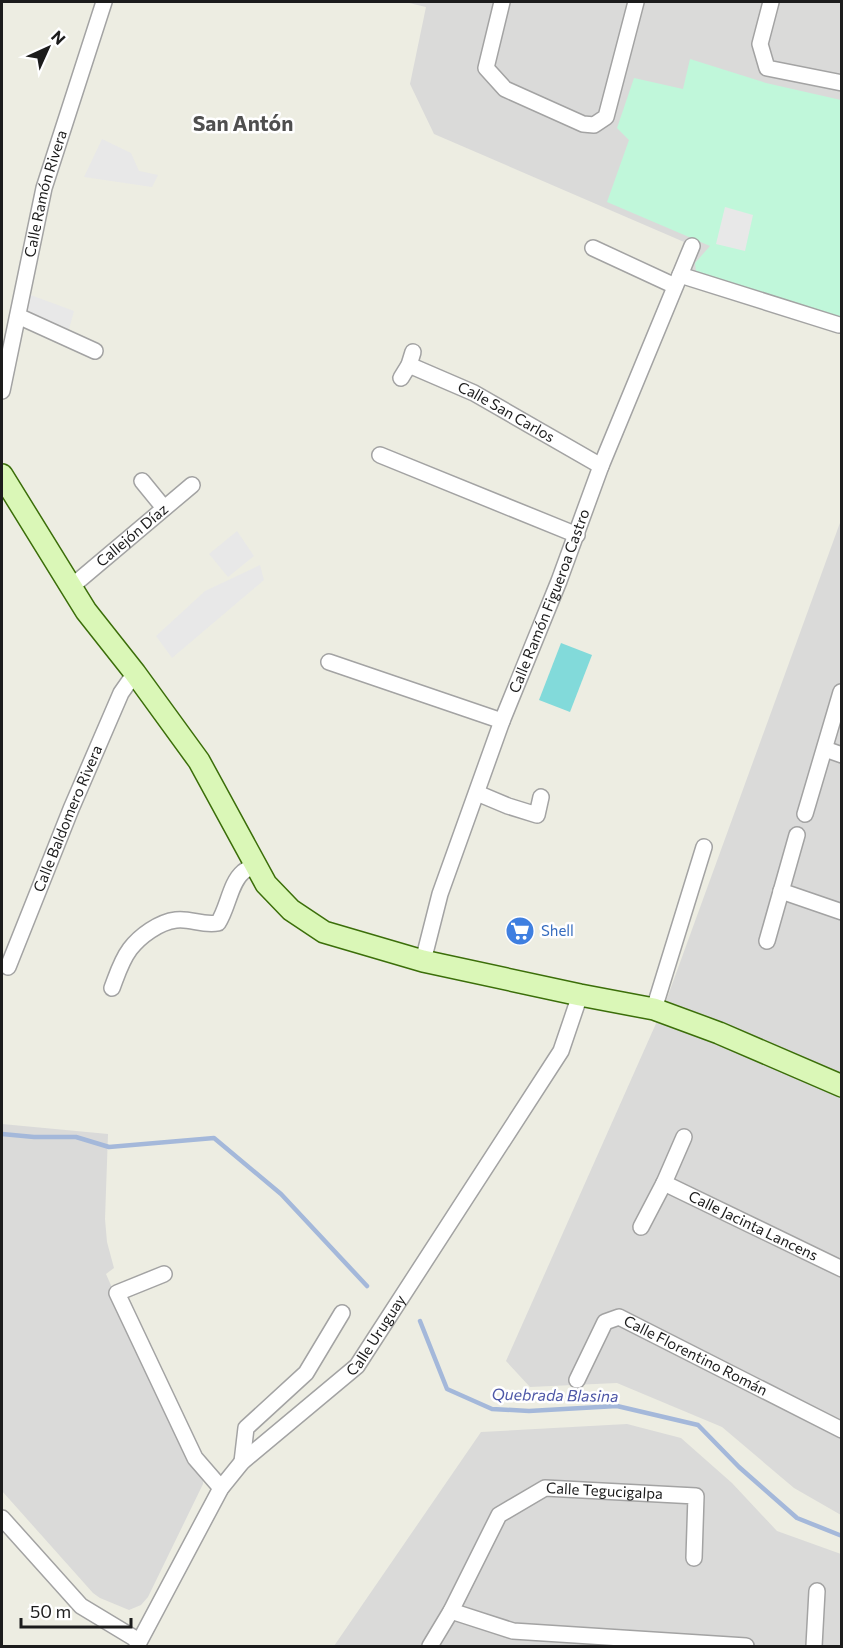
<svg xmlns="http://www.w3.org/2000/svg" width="843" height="1648" viewBox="0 0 843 1648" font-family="Commissioner,sans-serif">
<rect width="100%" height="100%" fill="#edede2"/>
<!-- residential -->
<path fill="#dadad9" d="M405,2H841V324L689,276L698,248L434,134L410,84L426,7Z
M841,520V1515L794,1488L722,1427L617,1383L530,1387L506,1361L666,1001Z
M2,1124L108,1134L105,1219L107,1242L114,1268L106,1274L140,1351L203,1478V1484L148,1597L141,1605L129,1610L100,1598L93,1593L2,1491Z
M627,1424L681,1438L732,1483L777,1531L841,1554V1646H334L481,1432Z"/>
<!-- park -->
<path fill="#c0f7da" d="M690,59L766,83L841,100V318L696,271L695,263L710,246L607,202L629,140L617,128L634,78L683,89Z"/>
<!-- pitch -->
<path fill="#82dada" d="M561,643L592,655L570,712L539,700Z"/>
<!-- parking -->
<path fill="#e8e8e8" d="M102,139L131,153L139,171L158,175L152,187L84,177Z
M725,207L753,215L745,251L716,244Z
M28,294L74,311L68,333L23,312Z
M237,531L254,556L228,577L209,554Z
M260,565L264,580L172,658L156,636L205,591Z"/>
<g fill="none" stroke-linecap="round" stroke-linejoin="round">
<!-- stream -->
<path stroke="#a4b8da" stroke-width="4.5" d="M2,1134L34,1137H76L109,1147L214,1138L281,1194L367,1286
M420,1321L447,1389L492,1409L529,1411L617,1406L698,1425L739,1467L797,1518L842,1536"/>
<!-- street casing -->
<g stroke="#a3a3a3" stroke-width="18">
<g id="street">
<path d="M502,2L486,68L505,89L583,124L594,125L606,117L636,2"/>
<path d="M771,2L760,44L767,68L842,83"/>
<path d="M593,248L675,286"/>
<path d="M680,275L839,325"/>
<path d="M18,316L95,351"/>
<path id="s1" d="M409,365L474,393L601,466"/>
<path d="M401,378L409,365L413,352"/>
<path id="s2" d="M2,391L44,188L104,2"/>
<path d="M380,455L577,535"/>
<path d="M142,481L164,508"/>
<path id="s3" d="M71,587L192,485"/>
<path d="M329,662L502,721"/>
<path d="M825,749L842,755"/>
<path d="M477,793L508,806L537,815L541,797"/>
<path d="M805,814L841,692"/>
<path d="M781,891L842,912"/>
<path d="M767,941L797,835"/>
<path id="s4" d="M423,961L440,894L502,721L559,581L601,466L692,246"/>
<path id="s5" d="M8,967L71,809L121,693L135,673"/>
<path d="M112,988C117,975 121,961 130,949C140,936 159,922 176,920C191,918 202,926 218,923C228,908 230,883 243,872C247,869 251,867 255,864"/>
<path d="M654,1009L704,847"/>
<path id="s6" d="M664,1183L842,1269"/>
<path d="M641,1227L664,1183L684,1137"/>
<path d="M164,1274L117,1293L195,1458L221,1488"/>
<path id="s7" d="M577,1380L605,1322L619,1317L842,1430"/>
<path d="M242,1462L246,1428L306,1373L342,1313"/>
<path d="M2,1518L81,1606L139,1641"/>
<path d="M451,1611L513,1631L746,1646"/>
<path id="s8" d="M137,1646L221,1488L242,1462L357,1366L561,1051L580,995"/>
<path id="s9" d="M430,1646L451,1611L499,1515L545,1488L696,1496L694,1558"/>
<path d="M814,1646L817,1591"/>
</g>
</g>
<!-- secondary casing -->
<g stroke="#3b6e09" stroke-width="24">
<path id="secondary" d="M2,475L86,611L135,673L199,761L266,884L291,910L324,932L423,961L580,995L654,1009L719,1033L842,1086"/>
</g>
<!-- street -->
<use href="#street" stroke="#fff" stroke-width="15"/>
<!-- secondary -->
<use href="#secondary" stroke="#daf7b7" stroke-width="21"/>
</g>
<!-- icons -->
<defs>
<g id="supermarket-disc" transform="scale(1.5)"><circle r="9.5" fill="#3f7fe0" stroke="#fff"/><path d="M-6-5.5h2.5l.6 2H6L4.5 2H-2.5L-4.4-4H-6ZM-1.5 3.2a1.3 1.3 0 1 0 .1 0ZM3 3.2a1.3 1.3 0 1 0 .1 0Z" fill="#fff"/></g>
</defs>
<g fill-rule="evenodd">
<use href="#supermarket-disc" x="520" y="931"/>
</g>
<g text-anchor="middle" stroke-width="5" stroke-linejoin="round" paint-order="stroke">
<!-- street labels -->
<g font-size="15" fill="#1c1c1c" stroke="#fff">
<text dy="5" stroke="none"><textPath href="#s2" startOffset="202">Calle Ramón Rivera</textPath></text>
<text dy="5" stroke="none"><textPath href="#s1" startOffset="108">Calle San Carlos</textPath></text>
<text dy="5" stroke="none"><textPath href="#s3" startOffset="80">Callejón Díaz</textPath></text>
<text dy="5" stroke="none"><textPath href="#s4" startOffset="382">Calle Ramón Figueroa Castro</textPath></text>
<text dy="5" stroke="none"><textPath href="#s5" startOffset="160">Calle Baldomero Rivera</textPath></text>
<text dy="5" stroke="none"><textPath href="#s6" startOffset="99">Calle Jacinta Lancens</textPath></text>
<text dy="5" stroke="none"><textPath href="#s8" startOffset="398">Calle Uruguay</textPath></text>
<text dy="5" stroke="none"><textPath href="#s7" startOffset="165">Calle Florentino Román</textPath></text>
<text dy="5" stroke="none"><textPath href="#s9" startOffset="261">Calle Tegucigalpa</textPath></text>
</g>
<!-- shop labels -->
<g font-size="15" fill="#366cbe" stroke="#fff" text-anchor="start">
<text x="541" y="936">Shell</text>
</g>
<!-- water labels -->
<g font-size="16" font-style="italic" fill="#4d57a7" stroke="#fff">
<text transform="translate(555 1395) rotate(1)" y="6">Quebrada Blasina</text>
</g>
<!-- district labels -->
<g font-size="21" font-weight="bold" fill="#4f4f4f" stroke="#fff">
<text x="243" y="131">San Antón</text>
</g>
</g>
<!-- border -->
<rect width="843" height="1648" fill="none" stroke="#1c1c1c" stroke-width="6"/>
<!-- north arrow -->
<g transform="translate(48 48) rotate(45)" stroke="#ffffff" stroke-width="4.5" paint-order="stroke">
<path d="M0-4.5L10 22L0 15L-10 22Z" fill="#1c1c1c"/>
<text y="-9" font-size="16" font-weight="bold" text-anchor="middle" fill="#1c1c1c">N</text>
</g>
<!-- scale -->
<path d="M21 1618v9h110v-9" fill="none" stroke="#1c1c1c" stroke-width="3"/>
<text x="30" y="1618" font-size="18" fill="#1c1c1c" stroke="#ffffff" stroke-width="4.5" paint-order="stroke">50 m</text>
</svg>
